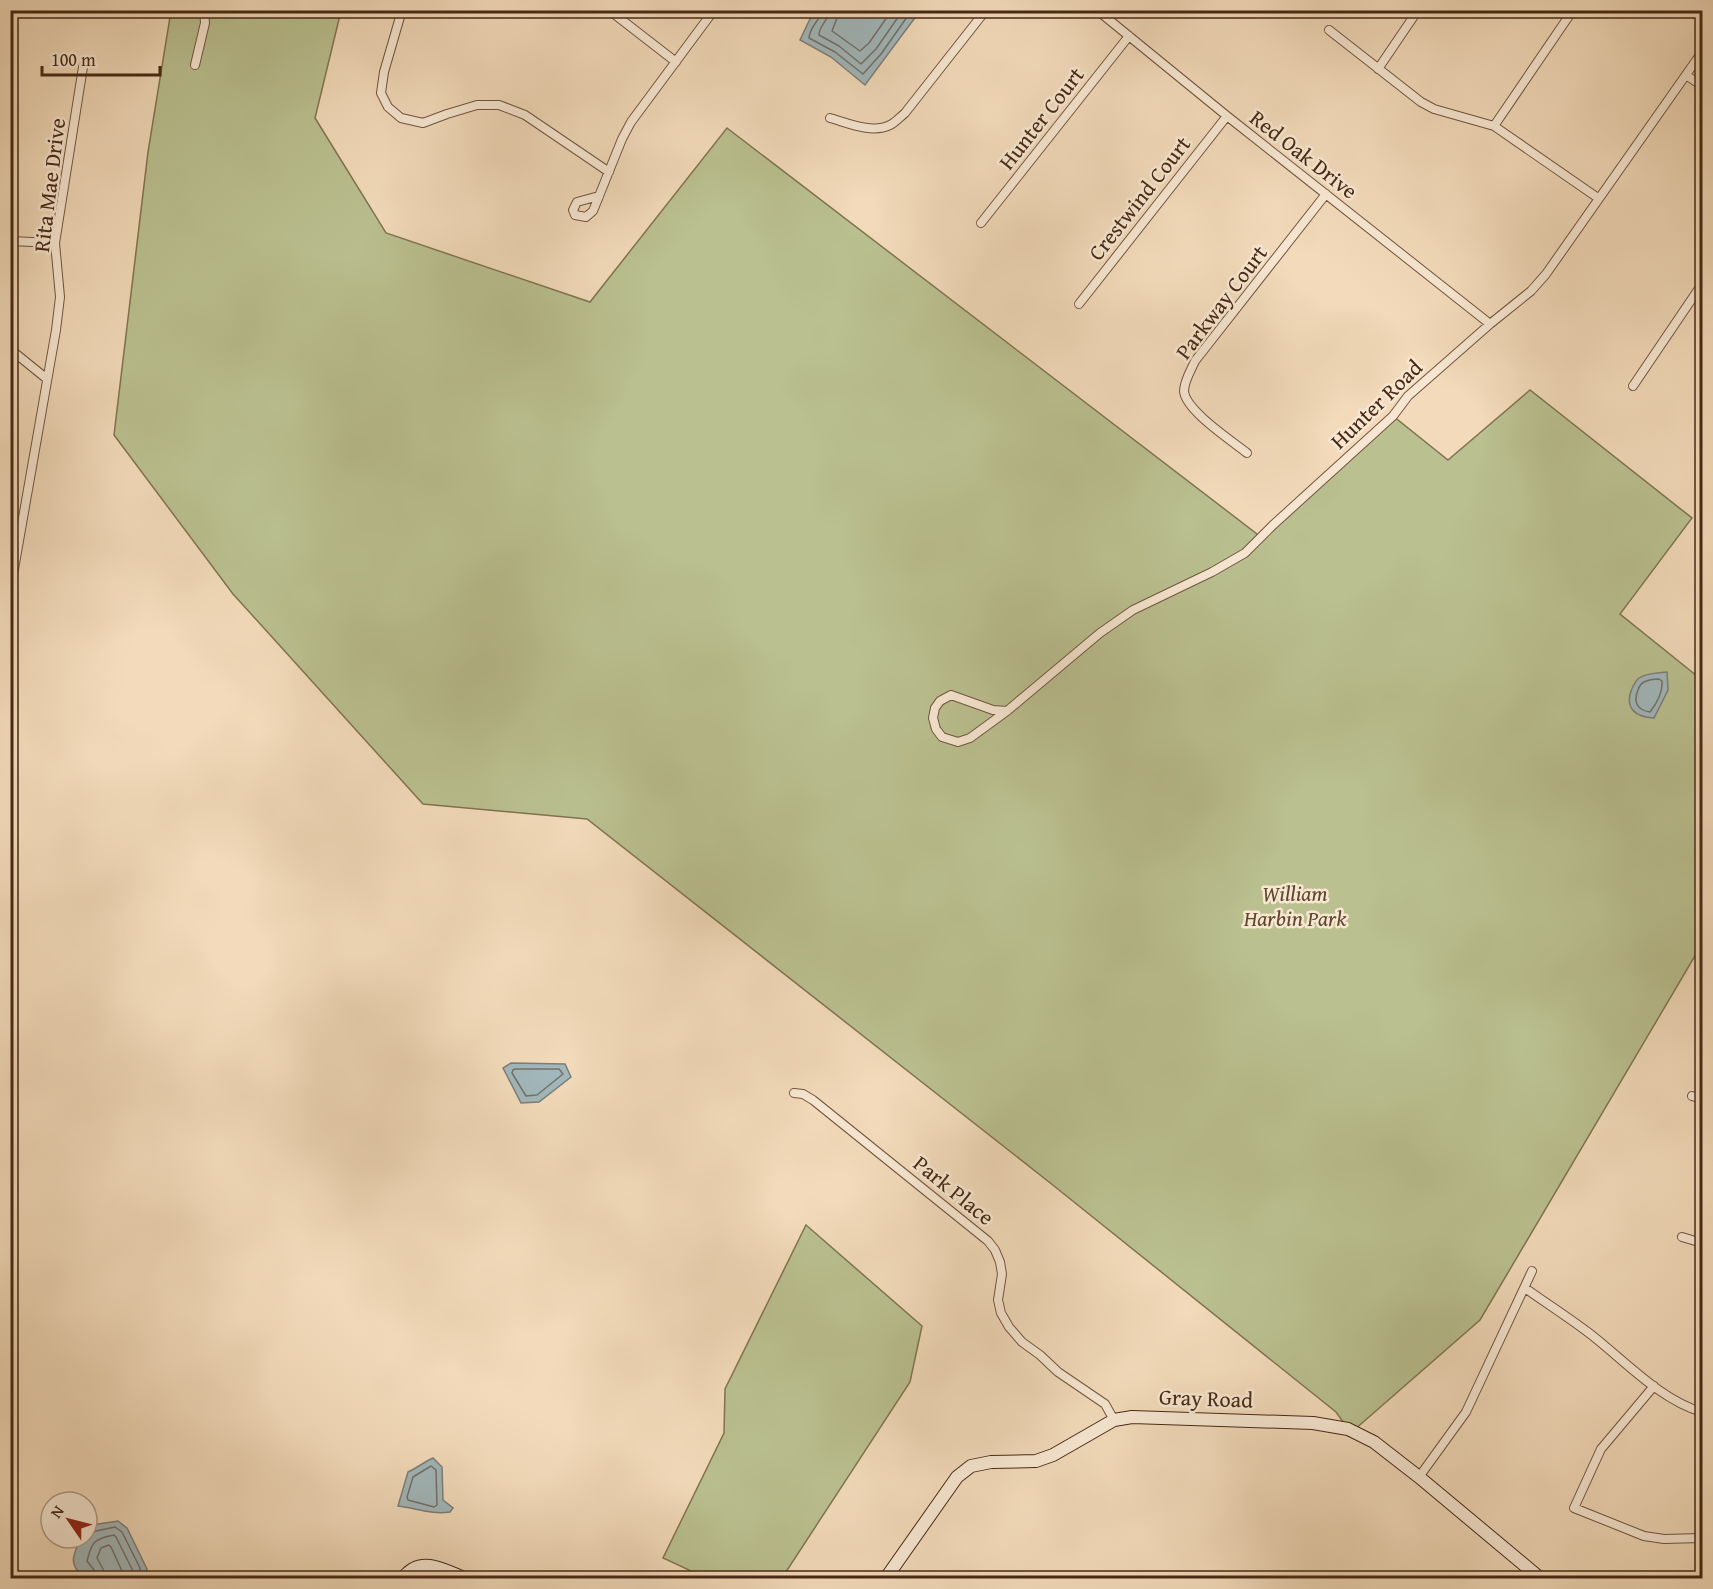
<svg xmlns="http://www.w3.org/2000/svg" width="1713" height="1589" viewBox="0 0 1713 1589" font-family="'Gentium Book Plus',serif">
<rect width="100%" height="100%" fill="#f2daba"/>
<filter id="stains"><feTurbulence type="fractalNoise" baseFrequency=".00333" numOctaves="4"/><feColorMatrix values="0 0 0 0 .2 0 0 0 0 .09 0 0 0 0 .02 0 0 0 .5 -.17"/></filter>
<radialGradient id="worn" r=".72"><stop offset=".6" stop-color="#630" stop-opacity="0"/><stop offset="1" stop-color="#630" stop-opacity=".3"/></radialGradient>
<!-- green -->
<path fill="#bac090" stroke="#807452" stroke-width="1.5" d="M171,11H341L315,118L386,233L590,302L727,128L1261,537L1393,416L1448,460L1530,390L1692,518L1620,614L1702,680V944L1480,1320L1353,1431L1348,1429L1336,1412L1049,1182L587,819L423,804L233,594L114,435L148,152Z
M806,1225L922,1326L910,1382L782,1578H706L663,1558L724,1433L725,1389Z"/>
<!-- water -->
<path fill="#a1b7bb" stroke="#7d7e78" stroke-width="1.5" d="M818,11V10L920,11L865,85L831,57L800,40L810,19Z
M1667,672L1668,690L1654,718C1636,717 1625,709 1631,691C1633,686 1635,681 1639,678C1646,673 1658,673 1667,672Z
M511,1063L565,1064L571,1077L539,1102L521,1103L503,1068Z
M433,1458L442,1467L443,1500L453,1508L450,1512C432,1515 416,1508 398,1506L408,1472C417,1468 424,1462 433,1458Z
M118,1521L127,1528L147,1569L144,1578H84C68,1563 73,1557 80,1539L87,1538V1531L92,1525Z"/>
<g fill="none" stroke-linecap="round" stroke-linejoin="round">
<!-- shore -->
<path stroke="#747068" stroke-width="1.5" d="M822,10C821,20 810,25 809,38L835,52L863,74L881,54L912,10
M829,10C829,21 819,25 819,35L839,46L861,64L876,49L903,10
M838,10L837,18L832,31L860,51L869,43L892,10
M1659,679L1662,681C1663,692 1657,703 1650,712C1637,710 1633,702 1638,690C1639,687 1640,684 1644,682C1648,680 1654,679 1659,679Z
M515,1069H559L563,1074L537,1095L526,1096L512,1073L513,1070Z
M431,1466L436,1470L437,1505L434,1507L408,1500L407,1497L413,1477Z
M87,1535L96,1531L115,1527L122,1532L140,1568L139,1578
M95,1578L94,1570L87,1561C92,1541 94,1539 114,1535L116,1537L132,1569L131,1578
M104,1578L103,1569L97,1558L101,1548L109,1545L111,1547L122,1571V1578"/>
<!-- street casing -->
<g stroke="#72553e" stroke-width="10">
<path id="street" d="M402,10L384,72L381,93L388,107L401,118L423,123L447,114L477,105H499L525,115L609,172
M609,10L676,62
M1097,10L1227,116L1490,324
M1329,30L1421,102L1434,109L1494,126L1598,198
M195,65L205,23L204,10
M1378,69L1418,10
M1686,75L1702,86
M830,118C848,123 872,134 890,125C895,123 900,117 905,113L986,10
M1494,126L1573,10
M599,196L577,202L573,210L575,215L586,217L593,211L622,139L631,122L714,10
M981,223L1129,36
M10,241L55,243
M1079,304L1227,116
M10,349L47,379
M1633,386L1702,284
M1247,453C1232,441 1185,410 1184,391C1184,381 1191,370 1195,361L1326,194
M10,592L56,330L60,297L55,243L83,67
M1007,711L993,710L951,695L940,701L935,708L933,718L936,729L942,737L958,742L970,738L1007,711L1100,633L1133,610L1212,572L1245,553L1273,525L1393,416L1408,396L1490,324L1531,291L1546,274L1702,52
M794,1093L803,1094L813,1100L988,1241L995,1250L1000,1262L1002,1274L998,1300L1001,1313L1009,1327L1022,1342L1040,1355L1058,1372L1105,1404L1114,1420
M1692,1096L1702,1099
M1682,1237L1702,1243
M1525,1288C1546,1303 1568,1317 1589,1333C1623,1359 1660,1400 1702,1412
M1654,1386L1601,1449L1574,1508L1644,1536L1664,1539L1702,1538
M1419,1477L1466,1412L1532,1271"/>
</g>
<!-- secondary casing -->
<g stroke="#472914" stroke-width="14">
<path id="secondary" d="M402,1578C405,1576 409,1571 413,1569C429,1560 449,1572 464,1578
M886,1578L957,1477L971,1466L991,1462L1036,1461L1053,1455L1114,1420L1132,1417L1313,1423L1348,1429L1374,1442L1419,1477L1540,1578"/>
</g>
<!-- street -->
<use href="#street" stroke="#f7e7d2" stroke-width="8"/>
<!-- secondary -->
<use href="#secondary" stroke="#f7e7d2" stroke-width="12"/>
</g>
<g text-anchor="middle" stroke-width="5" stroke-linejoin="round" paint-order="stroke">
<!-- street labels -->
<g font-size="22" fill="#472914" stroke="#f7e7d2">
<text transform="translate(1041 118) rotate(-52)" y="8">Hunter Court</text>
<text transform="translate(1304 154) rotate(38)" y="8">Red Oak Drive</text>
<text transform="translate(49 185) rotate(-83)" y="8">Rita Mae Drive</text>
<text transform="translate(1139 198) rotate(-52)" y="8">Crestwind Court</text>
<text transform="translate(1221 302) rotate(-53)" y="8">Parkway Court</text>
<text transform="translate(1376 404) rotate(-44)" y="8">Hunter Road</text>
<text transform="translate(954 1190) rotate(39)" y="8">Park Place</text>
<text transform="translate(1206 1398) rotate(2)" y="8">Gray Road</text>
</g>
<!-- park labels -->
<g font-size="22" font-style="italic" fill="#5e472d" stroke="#f7e7d2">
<text x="1295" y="901">William<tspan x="1295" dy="25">Harbin Park</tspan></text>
</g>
</g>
<!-- margin -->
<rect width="1713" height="1589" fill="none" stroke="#f2daba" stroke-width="36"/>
<rect x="12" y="12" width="1689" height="1565" fill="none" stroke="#472914" stroke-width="3"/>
<rect x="18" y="18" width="1677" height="1553" fill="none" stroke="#472914" stroke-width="1.5"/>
<!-- north arrow -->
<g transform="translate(69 1520) rotate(305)"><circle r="28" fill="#f7e7d2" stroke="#b19b86" stroke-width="1.5"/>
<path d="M0-4.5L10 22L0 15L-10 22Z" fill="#8f2418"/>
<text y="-9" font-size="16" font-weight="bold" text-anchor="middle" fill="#472914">N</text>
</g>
<!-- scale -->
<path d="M42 66v9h118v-9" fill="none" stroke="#472914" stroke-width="3"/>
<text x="51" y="66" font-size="18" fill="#472914" stroke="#f7e7d2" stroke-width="4.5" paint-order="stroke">100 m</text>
<rect width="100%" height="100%" filter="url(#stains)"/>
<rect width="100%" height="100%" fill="url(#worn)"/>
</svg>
